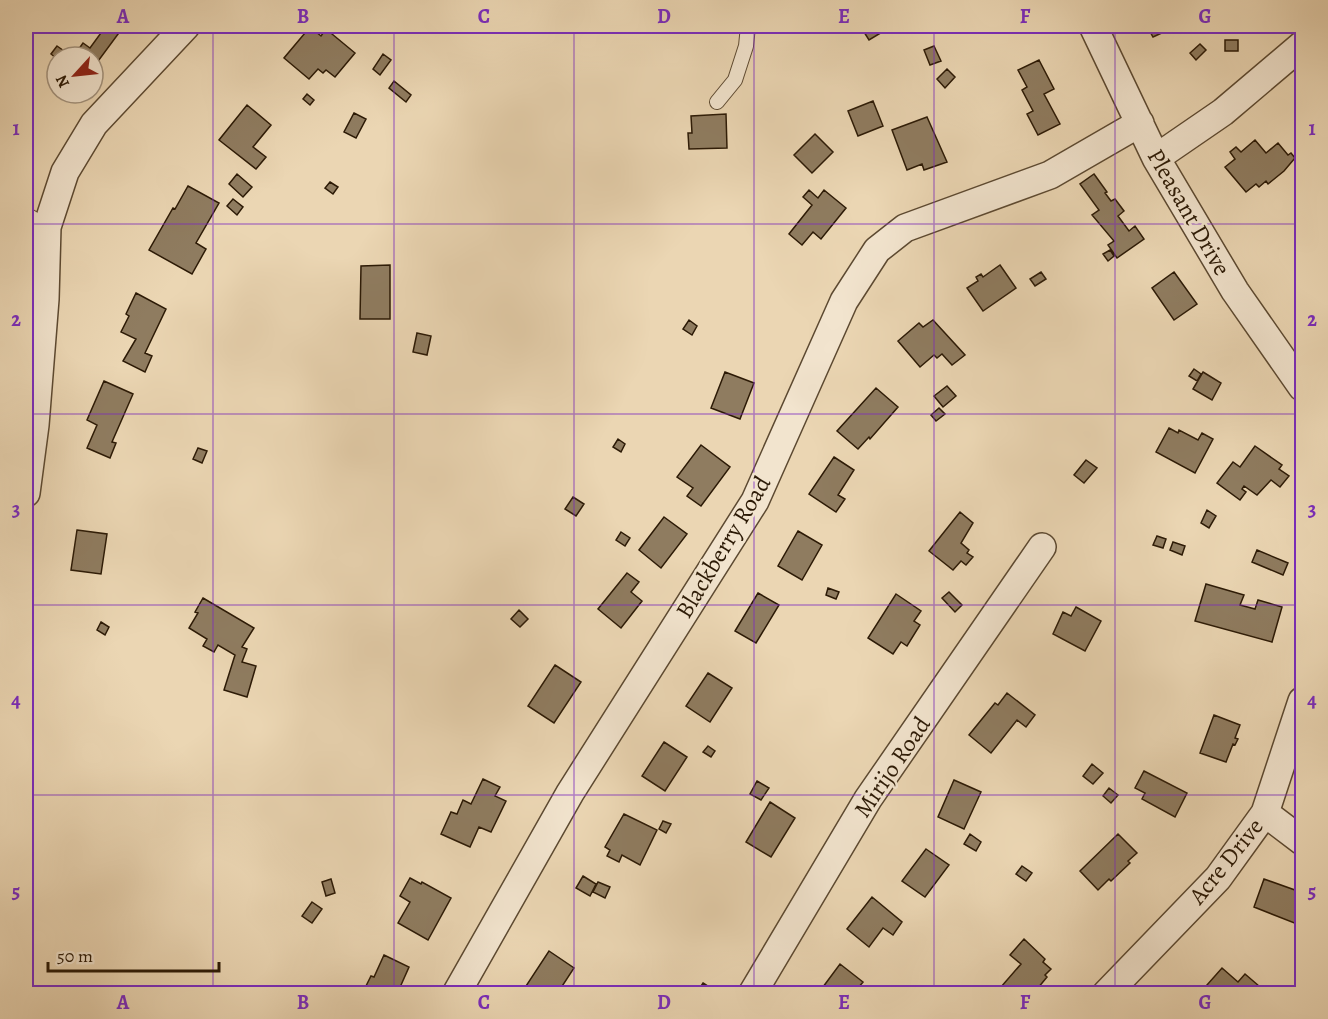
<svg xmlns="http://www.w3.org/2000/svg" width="1328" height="1019" viewBox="0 0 1328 1019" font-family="Alegreya,serif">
<rect width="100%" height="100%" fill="#ebd6b3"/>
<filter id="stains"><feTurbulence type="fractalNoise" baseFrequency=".00333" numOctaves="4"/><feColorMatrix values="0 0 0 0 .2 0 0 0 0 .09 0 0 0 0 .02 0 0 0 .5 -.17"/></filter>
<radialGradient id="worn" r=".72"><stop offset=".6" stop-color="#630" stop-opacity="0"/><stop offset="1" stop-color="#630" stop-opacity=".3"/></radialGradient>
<!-- building -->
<path fill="#8f7c60" stroke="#2c1a06" stroke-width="1.5" d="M106,26H124L93,68V57H73L83,43L90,48Z
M477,26H492L486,33Z
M875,26H881L884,31L869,40L864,32Z
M1143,26H1177L1153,37L1149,30L1146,31Z
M310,27L321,36L326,29L355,53L335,77L326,70L323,73L318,69L309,79L284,58Z
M1225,40H1238V51H1225Z
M1200,44L1206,50L1196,60L1190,53Z
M57,46L67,53L63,57H57V59L51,54Z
M934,46L941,61L930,65L924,50Z
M383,54L391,60L380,75L373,69Z
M1039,60L1054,89L1044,94L1060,124L1038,135L1027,114L1033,111L1022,90L1027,87L1018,70Z
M947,69L955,77L945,88L937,79Z
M394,81L411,95L406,102L389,88Z
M307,94L314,100L310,105L303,99Z
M873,101L883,126L858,136L848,111Z
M247,105L271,125L253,147L266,157L256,169L219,140Z
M354,113L366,119L356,138L344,132Z
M726,114L727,148L689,149L688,133H692L691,116Z
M927,117L947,162L924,170L922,164L907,170L892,130Z
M815,134L833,152L812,173L794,155Z
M1255,140L1266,153L1278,143L1288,155L1291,153L1295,158L1284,171L1268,184L1266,181L1259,187L1256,184L1246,192L1225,167L1235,159L1230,152L1236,147L1241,152Z
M237,174L252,187L243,197L229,184Z
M1094,174L1107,192L1105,193L1111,201L1115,199L1124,211L1118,216L1129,231L1135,226L1144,239L1117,258L1108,245L1114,241L1092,215L1099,210L1080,184Z
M330,182L338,187L333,194L325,188Z
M188,186L219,203L196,243L206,249L192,274L149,250L173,208L175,209Z
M809,190L818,198L824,190L846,208L821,239L813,232L802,245L789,234L812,205L803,197Z
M233,199L243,207L237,215L227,206Z
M1110,250L1114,256L1108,261L1103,254Z
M390,265V319H360L361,266Z
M1000,265L1016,288L983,311L967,288L978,281L976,277L981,274L983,277Z
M1041,272L1046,279L1035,286L1030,279Z
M1174,272L1197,304L1174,320L1152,288Z
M136,293L166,309L145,353L152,356L145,372L123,361L136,339L121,332L129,316L126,314Z
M689,320L697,326L692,335L683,329Z
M933,320L965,355L952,365L942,354L937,358L934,355L920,367L898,341L919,323L923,327Z
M417,333L431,336L427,355L413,352Z
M1194,369L1201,374L1197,381L1189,376Z
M725,372L754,383L740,419L711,408Z
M1203,372L1221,383L1212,400L1193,389Z
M104,381L133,394L112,442L116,443L110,458L87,448L97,425L87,420Z
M947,386L956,396L943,407L934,396Z
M876,388L898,407L870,439L869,437L858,449L837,431Z
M939,408L945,414L936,421L931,415Z
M1169,428L1178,433L1179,430L1198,440L1202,433L1213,439L1195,473L1156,452Z
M618,439L625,444L621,452L613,447Z
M701,445L730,467L701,506L687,496L693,488L677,477Z
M1255,446L1282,465L1279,469L1289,476L1280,487L1271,480L1257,495L1244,486L1242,489L1246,492L1240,500L1217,483L1233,462L1240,467Z
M198,448L207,451L202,463L193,459Z
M834,457L854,470L838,495L845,499L836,512L809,494Z
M1086,460L1097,468L1084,483L1074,475Z
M573,497L584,504L576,516L565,509Z
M1207,510L1216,516L1209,528L1201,523Z
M960,512L973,523L961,543L969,550L967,553L973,557L966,565L961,561L953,570L929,551Z
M664,517L687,534L661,568L639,550Z
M77,530L107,534L101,574L71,570Z
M798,531L822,545L802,580L778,566Z
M621,532L630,538L625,546L616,540Z
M1157,536L1166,539L1163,548L1153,545Z
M1173,542L1185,546L1182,555L1170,550Z
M1257,550L1288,563L1283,575L1252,562Z
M627,573L639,582L631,592L642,601L621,628L598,609Z
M1206,584L1244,595L1240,605L1255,609L1258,600L1282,607L1272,642L1195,621Z
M828,588L839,592L836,599L826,595Z
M949,592L962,605L955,612L942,598Z
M758,593L779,605L756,643L735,631Z
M896,594L921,611L914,621L920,625L907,646L901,642L893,654L868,638Z
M203,598L254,628L242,647L247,649L242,662L256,666L247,697L224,690L235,655L218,645L214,652L203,646L207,639L189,628L198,613L195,612Z
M1076,607L1101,621L1085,651L1053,634L1063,612L1071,616Z
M519,610L528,619L520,627L511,619Z
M101,622L109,627L105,635L97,630Z
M555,665L581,682L554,723L528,706Z
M708,673L732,688L710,722L686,706Z
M1007,693L1035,715L1026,727L1017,720L991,753L969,735L995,703L998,705Z
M1214,715L1240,725L1235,738L1238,739L1235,745L1233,744L1226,762L1200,753Z
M664,742L687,757L665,791L642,776Z
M708,746L715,751L711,757L703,752Z
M1092,764L1103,773L1093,784L1083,776Z
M1144,771L1187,793L1175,817L1142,799L1145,793L1135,788Z
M483,779L500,787L495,796L506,801L491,832L479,827L470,847L441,834L451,812L457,814L463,800L471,804Z
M954,780L981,792L964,829L938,817Z
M757,781L769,788L761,800L750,794Z
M1109,788L1118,795L1111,803L1103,796Z
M770,802L795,818L771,857L746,842Z
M624,814L657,830L640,865L622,855L619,862L607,856L610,850L605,847Z
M663,821L671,824L666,833L659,829Z
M970,834L981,842L976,851L964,844Z
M1118,834L1137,853L1128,861L1130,863L1111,881L1109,879L1098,890L1080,871Z
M926,849L949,865L925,897L902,881Z
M1022,866L1032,873L1026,881L1016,874Z
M583,876L596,884L590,896L576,888Z
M410,878L421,884L422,882L451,898L428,940L398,923L410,902L400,896Z
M331,879L335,893L326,896L322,882Z
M1264,879L1295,890L1296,888L1302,891V926L1254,907Z
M598,882L610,887L605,898L593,892Z
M872,897L902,922L893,935L883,928L869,947L847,929Z
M312,902L322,909L312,923L302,916Z
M1024,939L1045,959L1043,962L1051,969L1045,975L1047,977L1033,994H1008L1001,987L1021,964L1010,955Z
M549,951L574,968L557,994H537L526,986Z
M384,955L409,967L397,994H373L365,988L371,976L374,977Z
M840,964L863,982L858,988L863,991L868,986L874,991L873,994H831L823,987Z
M1222,968L1238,982L1245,974L1259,986L1253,994H1199Z
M703,983L720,994H696Z
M928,986L937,994H922Z"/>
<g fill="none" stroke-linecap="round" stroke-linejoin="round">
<!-- service casing -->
<g stroke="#5c4931" stroke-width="16">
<path id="service" d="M717,102L735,80L746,46L748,26
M26,214L47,227"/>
</g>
<!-- minor casing -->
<g stroke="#5c4931" stroke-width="30">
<path id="minor" d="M1093,26L1156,158L1235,291L1302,387
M1156,158L1223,112L1302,45
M26,493L35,425L45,299L47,227L65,172L94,124L186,26
M1265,813L1302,841
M456,994L570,793L755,501L844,301L877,250L905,228L1050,175L1140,123
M752,994L868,799L1042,547
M1106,994L1218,878L1265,813L1302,701"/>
</g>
<!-- service -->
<use href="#service" stroke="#f2e4ce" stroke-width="14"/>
<!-- minor -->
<use href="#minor" stroke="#f2e4ce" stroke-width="27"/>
</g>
<!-- grid -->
<path fill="none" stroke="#7b2cbf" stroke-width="1.5" stroke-opacity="0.55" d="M213,26V994M394,26V994M574,26V994M754,26V994M934,26V994M1115,26V994M26,224H1302M26,414H1302M26,605H1302M26,795H1302"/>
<g text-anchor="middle" stroke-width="5" stroke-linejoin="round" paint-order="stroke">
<!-- street labels -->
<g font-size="24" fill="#2c1a06" stroke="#f2e4ce">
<text transform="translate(1189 212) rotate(60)" y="8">Pleasant Drive</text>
<text transform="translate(723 547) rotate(-59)" y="8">Blackberry Road</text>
<text transform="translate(892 767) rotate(-56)" y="8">Mirijo Road</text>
<text transform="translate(1226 861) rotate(-51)" y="8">Acre Drive</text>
</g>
</g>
<!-- margin -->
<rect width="1328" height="1019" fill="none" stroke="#ebd6b3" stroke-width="66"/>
<!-- north arrow -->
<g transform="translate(75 75) rotate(243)"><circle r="28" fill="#f2e4ce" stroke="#a3937e" stroke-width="1.5"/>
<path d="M0-4.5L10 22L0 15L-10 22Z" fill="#8f2418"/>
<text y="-9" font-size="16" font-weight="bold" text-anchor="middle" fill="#2c1a06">N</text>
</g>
<!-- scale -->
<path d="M48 962v9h171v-9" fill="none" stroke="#2c1a06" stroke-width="3"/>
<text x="57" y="962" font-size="18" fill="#2c1a06" stroke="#f2e4ce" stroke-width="4.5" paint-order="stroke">50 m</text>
<rect x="33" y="33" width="1262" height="953" fill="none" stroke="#7b2cbf" stroke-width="2"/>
<g font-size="20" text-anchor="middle" font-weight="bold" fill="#7b2cbf">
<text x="123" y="23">A</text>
<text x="303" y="23">B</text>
<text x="484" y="23">C</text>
<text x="664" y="23">D</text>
<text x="844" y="23">E</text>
<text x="1025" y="23">F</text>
<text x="1205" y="23">G</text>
<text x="16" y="135">1</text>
<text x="1312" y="135">1</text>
<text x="16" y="326">2</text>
<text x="1312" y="326">2</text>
<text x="16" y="516">3</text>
<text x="1312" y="516">3</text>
<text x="16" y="707">4</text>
<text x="1312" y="707">4</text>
<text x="16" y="898">5</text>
<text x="1312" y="898">5</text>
<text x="123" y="1009">A</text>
<text x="303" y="1009">B</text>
<text x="484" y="1009">C</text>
<text x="664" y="1009">D</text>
<text x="844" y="1009">E</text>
<text x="1025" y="1009">F</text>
<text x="1205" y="1009">G</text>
</g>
<rect width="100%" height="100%" filter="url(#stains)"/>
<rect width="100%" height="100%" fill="url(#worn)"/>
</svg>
